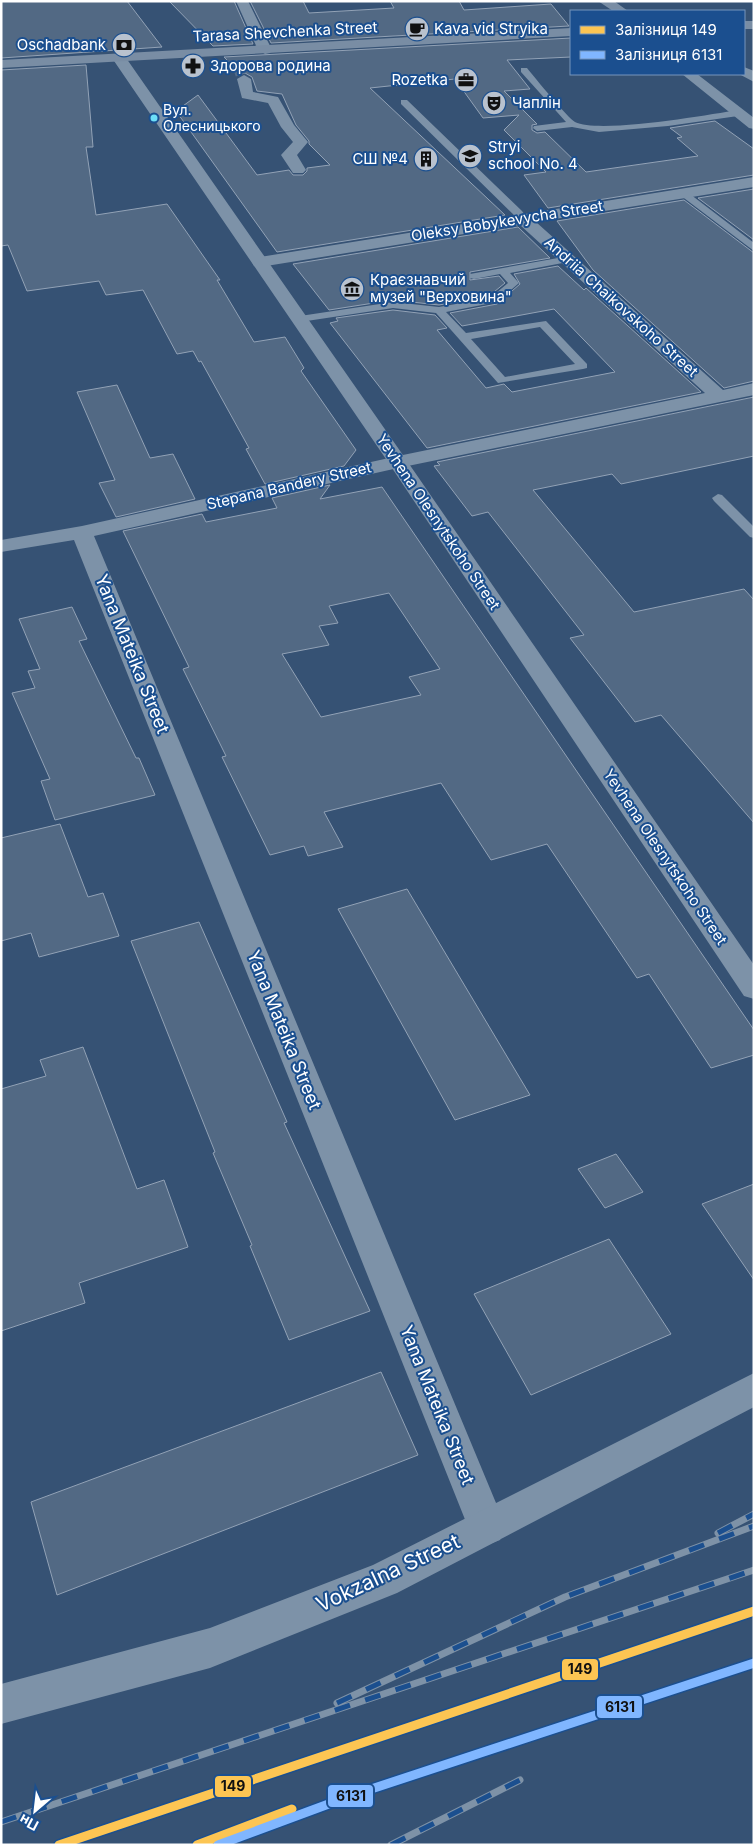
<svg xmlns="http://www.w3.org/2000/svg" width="755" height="1846" viewBox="0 0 755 1846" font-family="Inter,sans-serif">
<rect width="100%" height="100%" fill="#365274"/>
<!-- building -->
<path fill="#526984" stroke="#92a2b6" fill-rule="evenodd" d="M1,1H127L162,47L1,58Z
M169,1H234L253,44L213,46Z
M250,1H303L309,13L394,8L390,1H459L464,10L551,4L569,26L271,43Z
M571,38V57L507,60L530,89L504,91L537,124L532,125V130L537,133L545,132L586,172L698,156L677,138L682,137L670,128L715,121L754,149V175L548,208L524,175L546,172L504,130L519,115L483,118L455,79L370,88L505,215L277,252L176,111L198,95L257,175L289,170L293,175H303L307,171V168L330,165L309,144V141L296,125L282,94L257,91L252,77L245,73L241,74L224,57Z
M86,65L93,147H86L96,215L167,204L220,280H217L254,342L285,337L304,368L301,371L356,450L344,466L265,484L246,449L249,448L201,361L199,362L193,351L177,354L143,290L106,295L99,281L27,291L8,245L1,246V70Z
M754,189V240L698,198Z
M684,200L754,253V381L724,388L593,270L557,221Z
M518,227L550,258L470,272V280L499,276L505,283L489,296L439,305L393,300L329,310L293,264Z
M558,266L584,290L586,288L701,392L427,448L330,323L338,321L336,318L393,310L435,315L447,328L437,330L486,388L504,384L512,392L615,372L554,309L462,326L450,313L497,304L520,284L514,274Z
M117,385L150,458L173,454L195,499L116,517L99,483L115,480L77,392Z
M754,397V456L621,484L612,474L533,490L634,612L744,589L754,600V823L661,715L635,722L570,638L584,635L488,512L472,516L434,466L440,465L437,462Z
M330,485L320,499L382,487L754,1030V1055L711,1068L649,974L637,978L547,844L491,860L441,783L324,812L343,847L308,856L304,846L270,855L222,757L226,756L183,669L189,667L123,531L202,514L206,522L277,508L272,498ZM389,593L440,669L409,677L421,695L321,717L282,654L329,645L319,626L338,623L329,606Z
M72,607L87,639L79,641L136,758H139L155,795L55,820L41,781L50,779L12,693L35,688L28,671L40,669L19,619Z
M60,824L88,897L103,893L119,936L39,957L31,933L1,941V838Z
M407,889L530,1095L455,1120L338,909Z
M199,922L287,1122L284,1123L370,1311L289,1340L250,1246L252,1245L213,1153L215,1152L131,941Z
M83,1047L137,1189L164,1180L188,1247L79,1283L85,1303L1,1331V1089L46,1076L40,1060Z
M616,1154L643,1192L605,1208L578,1169Z
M754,1184V1280L702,1204Z
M609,1239L671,1334L531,1395L474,1294Z
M381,1372L418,1455L57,1595L31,1502Z"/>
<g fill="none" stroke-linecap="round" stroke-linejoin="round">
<!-- minor-tunnel -->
<path stroke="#546c89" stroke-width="14" stroke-dasharray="14 7" stroke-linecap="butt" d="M238,61L244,79"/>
<!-- service -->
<path fill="#7d92a8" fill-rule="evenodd" d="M521,68H527C535,78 568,118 575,122C599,134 707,115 738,110L742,113L738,116L668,126L599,132L572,127L537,131L533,128L534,126L566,122L521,72Z
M401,100H407L522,211L527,218L525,220H519L401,104Z
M680,191H686L754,243V251L680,195Z
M569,256L573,257V261L510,273L519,283L497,302L446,312L466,333L546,321L587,364V368L583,369L498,383L436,313L393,308L300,322L295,319L300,316L393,302L439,307L490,298L508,283L500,274L474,279L470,278V274ZM540,327L575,364L505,377L471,339Z
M718,494L722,495L754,527V538L750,537L714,501L712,498Z"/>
<!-- minor -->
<path fill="#7d92a8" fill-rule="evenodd" d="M236,1H248L272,50L270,53L265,54L258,50Z
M744,67L754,71V82L739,74H744Z
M682,74H697L754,118V129L749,128Z
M244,75L251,79L253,92L278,97L294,125L308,142L297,155L306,170L303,173H293L281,155L293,142L281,127L268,103L242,98L237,79Z
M754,177V187L536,222L723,390L754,383V395L398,468L94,536L506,1527L500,1540L487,1545L474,1540L468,1527L74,540L1,552V540L82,526L398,456L705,393L520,225L260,267L254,266L252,262L254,258L260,257Z"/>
<!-- tertiary -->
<path fill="#7d92a8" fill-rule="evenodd" d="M119,54L124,55L405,458L754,965V999L744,996L388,462L112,58Z
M754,1373V1407L397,1593L210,1668L1,1724V1684L210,1628L373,1565Z"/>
<!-- secondary -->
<path fill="#798da4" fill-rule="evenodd" d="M598,1H614L628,11H613Z
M744,21H754V29H744Z
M571,28V36L1,68V60Z"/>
<!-- rail casing -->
<g stroke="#7e92a7" stroke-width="7">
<path id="rail" d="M718,1533L754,1514
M337,1703L565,1597L754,1526
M1,1822L754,1570
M391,1845L520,1780"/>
</g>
<!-- rail -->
<use href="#rail" stroke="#1b4f8f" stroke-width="5" stroke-dasharray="16" stroke-linecap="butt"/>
<!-- rail-1 casing -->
<g stroke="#1b4f8f" stroke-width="12">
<path id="rail-1" d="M59,1845L754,1611
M197,1845L292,1809"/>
</g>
<!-- rail-2 casing -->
<g stroke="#1b4f8f" stroke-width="12">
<path id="rail-2" d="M218,1845L353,1795L754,1663"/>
</g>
<!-- rail-1 -->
<use href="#rail-1" stroke="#fcc553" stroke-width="9"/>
<!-- rail-2 -->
<use href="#rail-2" stroke="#80b6ff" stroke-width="9"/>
</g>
<!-- icons -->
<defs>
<g id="cafe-disc" transform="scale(1.25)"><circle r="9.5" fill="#b9c2ce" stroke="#1b4f8f"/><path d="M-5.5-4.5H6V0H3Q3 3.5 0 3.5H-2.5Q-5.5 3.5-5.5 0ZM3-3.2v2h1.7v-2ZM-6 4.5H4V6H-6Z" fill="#111"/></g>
<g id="bank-disc" transform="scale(1.25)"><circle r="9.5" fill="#b9c2ce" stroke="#1b4f8f"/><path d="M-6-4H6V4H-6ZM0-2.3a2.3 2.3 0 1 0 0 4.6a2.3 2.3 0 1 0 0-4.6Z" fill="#111"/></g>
<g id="pharmacy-disc" transform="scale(1.25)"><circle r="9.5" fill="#b9c2ce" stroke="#1b4f8f"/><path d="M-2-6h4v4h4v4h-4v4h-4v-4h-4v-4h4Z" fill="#111"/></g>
<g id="office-disc" transform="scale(1.25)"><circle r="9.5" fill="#b9c2ce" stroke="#1b4f8f"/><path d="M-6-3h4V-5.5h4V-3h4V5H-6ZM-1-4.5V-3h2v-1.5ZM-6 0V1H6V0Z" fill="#111"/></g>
<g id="theatre-disc" transform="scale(1.25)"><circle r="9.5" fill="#b9c2ce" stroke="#1b4f8f"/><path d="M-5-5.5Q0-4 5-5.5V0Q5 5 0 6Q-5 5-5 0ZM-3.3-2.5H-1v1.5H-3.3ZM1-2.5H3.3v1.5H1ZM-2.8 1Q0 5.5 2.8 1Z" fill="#111"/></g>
<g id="school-disc" transform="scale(1.25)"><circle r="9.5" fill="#b9c2ce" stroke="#1b4f8f"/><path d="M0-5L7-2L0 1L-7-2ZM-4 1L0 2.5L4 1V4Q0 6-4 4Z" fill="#111"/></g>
<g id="building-disc" transform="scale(1.25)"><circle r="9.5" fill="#b9c2ce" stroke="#1b4f8f"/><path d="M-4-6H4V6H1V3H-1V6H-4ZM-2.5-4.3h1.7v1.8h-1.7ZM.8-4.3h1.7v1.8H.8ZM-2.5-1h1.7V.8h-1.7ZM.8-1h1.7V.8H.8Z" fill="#111"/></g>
<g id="museum-disc" transform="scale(1.25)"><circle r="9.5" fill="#b9c2ce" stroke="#1b4f8f"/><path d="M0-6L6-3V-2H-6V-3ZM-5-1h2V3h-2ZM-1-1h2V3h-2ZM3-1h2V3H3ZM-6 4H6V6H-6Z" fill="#111"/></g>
</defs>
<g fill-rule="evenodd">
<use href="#cafe-disc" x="417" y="29"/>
<use href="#bank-disc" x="124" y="45"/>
<use href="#pharmacy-disc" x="193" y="66"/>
<use href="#office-disc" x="466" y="80"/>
<use href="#theatre-disc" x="494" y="103"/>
<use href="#school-disc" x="470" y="156"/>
<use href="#building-disc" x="426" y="159"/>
<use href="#museum-disc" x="352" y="289"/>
</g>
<!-- markers -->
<circle fill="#6ddff8" stroke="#1b4f8f" stroke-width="2" cx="154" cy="118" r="4.5"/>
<g text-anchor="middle" stroke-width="4" stroke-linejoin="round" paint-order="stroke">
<!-- far-bus labels -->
<g font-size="14" fill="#fff" stroke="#1b4f8f" text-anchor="start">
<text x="163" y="115">Вул.<tspan x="163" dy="16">Олесницького</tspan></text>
</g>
<!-- far-poi labels -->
<g font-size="15" fill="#fff" stroke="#1b4f8f" text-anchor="start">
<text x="434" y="34">Kava vid Stryika</text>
<text x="106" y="50" text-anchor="end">Oschadbank</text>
<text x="210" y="71">Здорова родина</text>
<text x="448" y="85" text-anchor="end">Rozetka</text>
<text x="512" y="108">Чаплін</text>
<text x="488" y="152">Stryi<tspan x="488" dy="17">school No. 4</tspan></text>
<text x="408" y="164" text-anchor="end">СШ №4</text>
<text x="370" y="285">Краєзнавчий<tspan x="370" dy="17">музей "Верховина"</tspan></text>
</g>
<!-- far-street labels -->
<g font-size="15" fill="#fff" stroke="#1b4f8f">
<text transform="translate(285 32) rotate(-3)" y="5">Tarasa Shevchenka Street</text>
<text transform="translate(507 221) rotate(-9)" y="5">Oleksy Bobykevycha Street</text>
<text transform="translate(621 307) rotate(42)" y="5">Andriia Chaikovskoho Street</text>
<text transform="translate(289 486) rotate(-13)" y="5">Stepana Bandery Street</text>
<text transform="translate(438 522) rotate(56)" y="5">Yevhena Olesnytskoho Street</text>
<text transform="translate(665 857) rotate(56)" y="5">Yevhena Olesnytskoho Street</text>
</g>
<!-- street labels -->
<g font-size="18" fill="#fff" stroke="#1b4f8f">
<text transform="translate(132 654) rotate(68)" y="6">Yana Mateika Street</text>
<text transform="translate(284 1030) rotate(68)" y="6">Yana Mateika Street</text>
<text transform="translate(437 1405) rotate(68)" y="6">Yana Mateika Street</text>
</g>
<!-- near-street labels -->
<g font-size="21" fill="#fff" stroke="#1b4f8f">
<text transform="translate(388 1573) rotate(-25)" y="7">Vokzalna Street</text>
</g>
</g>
<g stroke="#1b4f8f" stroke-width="2">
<rect x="561" y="1658" width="38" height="23" rx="5" fill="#fcc553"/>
<rect x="596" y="1695" width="47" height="24" rx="5" fill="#80b6ff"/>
<rect x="214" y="1775" width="38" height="23" rx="5" fill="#fcc553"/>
<rect x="327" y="1784" width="47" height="24" rx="5" fill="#80b6ff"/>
</g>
<g font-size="14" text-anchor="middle" font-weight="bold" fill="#111">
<text x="580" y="1674">149</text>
<text x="620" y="1712">6131</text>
<text x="233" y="1791">149</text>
<text x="351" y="1801">6131</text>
</g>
<!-- border -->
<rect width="755" height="1846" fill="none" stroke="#ffffff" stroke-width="5"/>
<!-- legend -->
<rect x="570" y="10" width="175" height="65" fill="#1b4f8f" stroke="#7695bc"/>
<rect x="580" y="26" width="25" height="8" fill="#fcc553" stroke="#7695bc"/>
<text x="615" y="35" font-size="15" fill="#ffffff">Залізниця 149</text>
<rect x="580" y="51" width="25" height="8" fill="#80b6ff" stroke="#7695bc"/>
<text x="615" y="60" font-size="15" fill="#ffffff">Залізниця 6131</text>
<!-- north arrow -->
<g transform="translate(35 1811) rotate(208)" stroke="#1b4f8f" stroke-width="4" paint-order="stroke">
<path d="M0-4L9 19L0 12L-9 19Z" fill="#ffffff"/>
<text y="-8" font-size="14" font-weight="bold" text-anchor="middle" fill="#ffffff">Пн</text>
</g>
</svg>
